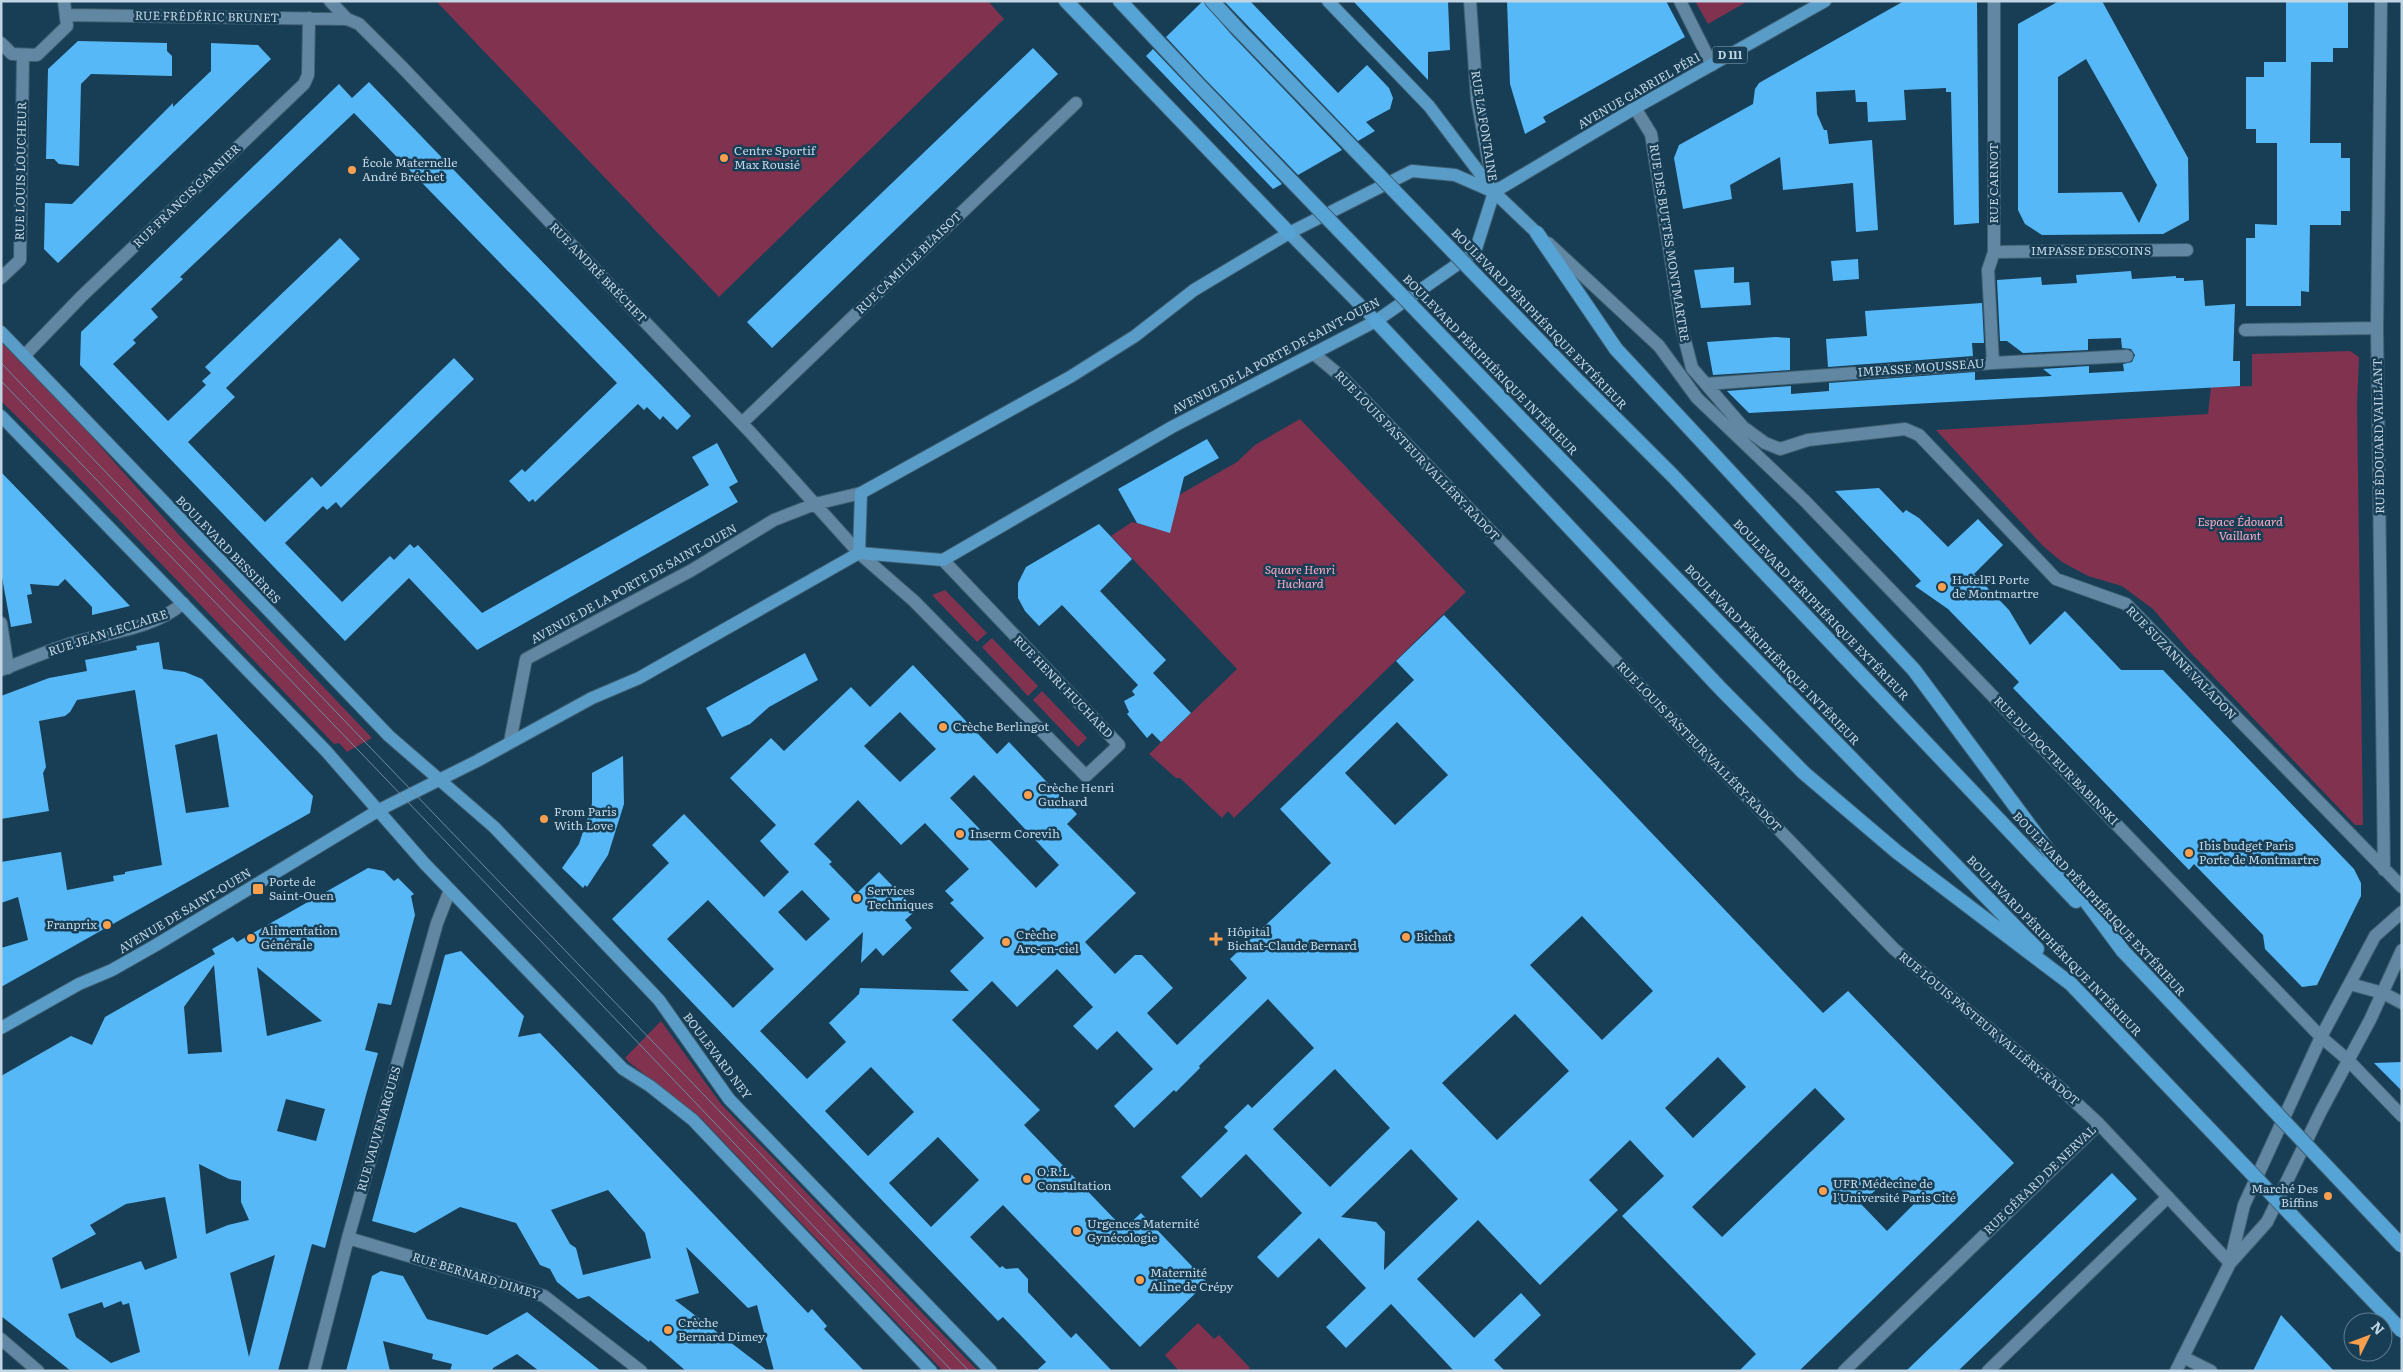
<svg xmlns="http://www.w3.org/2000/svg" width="2403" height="1372" viewBox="0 0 2403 1372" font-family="Literata,serif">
<rect width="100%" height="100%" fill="#183e55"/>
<!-- green -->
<path fill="#80324f" d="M436,1H988L1004,19L719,297Z
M1695,1H1748L1708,24Z
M1,342L85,429L180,536L372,738L347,752L339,743L334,744L73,472L1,401Z
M2350,351L2359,357L2357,406L2363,825H2355L2191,653L2153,609L2122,586L2088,576L2062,562L2043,546L1936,430L2208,414L2211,387L2252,386V354Z
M1300,419L1466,592L1234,818L1228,811L1222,818L1180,778H1176L1149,754L1237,669L1111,536L1132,522L1169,532L1179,495L1237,462L1255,445Z
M945,590L987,633L977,642L932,595Z
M992,638L1038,686L1028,696L982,647Z
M1042,691L1087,738L1078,747L1033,700Z
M661,1021L721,1104L978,1371H943L700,1117L630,1063L625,1058Z
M1198,1323L1214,1339L1219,1335L1250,1368L1247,1371H1179L1165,1355Z"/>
<!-- building -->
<path fill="#57b8f7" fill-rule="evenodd" d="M1203,1L1230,33L1342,150L1298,175L1203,77L1166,37Z
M1224,1H1250L1338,93L1367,65L1389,88L1393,98L1390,109L1366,122L1375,131L1358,141Z
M1353,1H1448L1450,50L1428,52V80Z
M1507,1H1666L1685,37L1543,117L1546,122L1525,134L1510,84Z
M1904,1H1977L1979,223L1954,225L1951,92H1946V88L1904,90L1906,120L1868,122L1867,102H1856L1855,90L1816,92L1817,114L1824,130H1827L1829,144L1872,140L1878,230L1856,232L1853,183L1783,190L1780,157L1730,185L1732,199L1683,209L1674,158L1679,145L1753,104L1755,89L1759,83Z
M2059,1H2102L2188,158L2189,220L2163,234L2042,235L2025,224L2018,210V24ZM2086,59L2157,185L2139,223L2122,192L2058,193V77Z
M2286,1H2348V48H2333V62H2311L2310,143H2341V158H2350V211H2341V225H2310L2309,292L2301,291V306H2246V238H2255V224L2277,225V143H2256V129H2246V77H2264V62H2286Z
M78,41L167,43V51L172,56V76L91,74L81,84L79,166L59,164L54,159H46L48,69Z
M211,43L258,45L271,59L58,263L44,249L45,203L72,204L173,103V107L211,71Z
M1033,48L1058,74L772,348L747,322Z
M1153,49L1191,89L1282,184L1273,189L1146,56Z
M369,82L691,416L677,430L663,416L660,420L647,407L644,410L638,404L535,502L533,499L529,502L509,481L522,469L525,472L617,383L354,113L180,277L183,279L151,309L158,317L133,340L136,343L113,364L168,421L206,385L202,381L211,373L205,367L340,238L360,259L226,388L235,397L188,442L265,522L312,477L321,487L454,358L474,379L341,508L336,502L327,510L323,506L285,543L342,602L390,556L394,560L410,544L414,548L418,545L482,613L709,485L692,457L717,443L738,482L729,487L738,502L477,650L409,578L345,641L80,365L81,332L339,84L352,98Z
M1858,259L1859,279L1833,281L1831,261Z
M1734,267V283L1749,282L1751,305L1701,308L1694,270Z
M2131,271L2132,279L2176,276V278H2184V281L2203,280L2205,306L2235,304L2233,361H2240V386L1749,413L1727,391L1791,386V394L1829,391V383L1975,372V380L2052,376L2043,369L2089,366V373L2124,371L2123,364L2132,362L2135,355L2131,349L2122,348L2121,338L2088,339V350L2023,353L2007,341H2000L1997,280L2041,277L2042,285L2077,283L2076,275Z
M1982,303L1984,343H1972L1973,356L1828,367L1826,339L1867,336L1865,311Z
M1775,337L1790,338V370L1713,375L1707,342Z
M1207,439L1219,458L1184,477L1170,533L1137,523L1118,489Z
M1,472L30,502L130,606L92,615V607L65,579L58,586L30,584L32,594L27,595L32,623L11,627L1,572Z
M1879,488L1903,513L1906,510L1919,518L1948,547L1978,519L2003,545L1974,574L2009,610L2030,645L2065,611L2121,670H2163L2354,869L2361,883V896L2317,985L2302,987L2265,949L2263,935L2194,864L2189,870L2013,688L2019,682L1948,609L1915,586L1921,581L1835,491Z
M1099,524L1132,559L1100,591L1166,660L1153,673L1191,713L1161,742L1152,733L1147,738L1127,714L1129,712L1124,701L1135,695L1132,691L1138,685L1062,605L1039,626L1025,611L1018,598V583L1026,567Z
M1444,615L1823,1013L1848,991L2014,1163L1799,1371H1739L1756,1354L1622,1216L1664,1176L1630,1140L1589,1180L1618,1210L1540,1285L1478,1220L1417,1279L1474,1338L1521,1293L1541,1315L1494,1360L1505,1371H1454L1391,1304L1346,1348L1326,1327L1366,1288L1319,1238L1278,1278L1257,1257L1302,1213L1246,1154L1201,1198L1181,1177L1228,1131L1224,1127L1248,1104L1252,1108L1314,1048L1268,999L1199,1066L1200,1068L1176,1092L1174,1090L1134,1128L1114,1106L1153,1069L1117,1031L1097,1050L1073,1026L1093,1007L1057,969L1017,1007L992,981L952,1020L1040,1110L1024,1125L1124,1229L1141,1213L1207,1282L1140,1347L1003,1205L970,1237L1000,1268L1002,1266L1006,1269L1018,1268L1028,1279V1292L1071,1338L1076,1333L1112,1371H1036L1046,1362L1003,1317L998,1321L612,919L669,863L652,845L684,814L764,897L789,872L760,841L776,825L730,778L771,738L784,751L851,687L870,707L913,665L997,754L1009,742L1077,814L1067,824L1136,893L1085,942L1115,974L1135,955H1142L1173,988L1147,1013L1177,1045L1247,978L1230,959L1331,863L1280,809L1414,680L1396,661ZM900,712L936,749L900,782L864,746ZM1397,722L1448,775L1395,825L1345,773ZM974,775L1059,865L1036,888L950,798ZM858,800L901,845L925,823L969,869L945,891L954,900L950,903L984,938L950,971L969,991L860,988L859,994L829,1023L846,1042L807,1079L760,1031L863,932L861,963L876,948L883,956L912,928L905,920L913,913L907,906L909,903L879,872L857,893L829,864L832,862L814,844ZM802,890L830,919L806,941L778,912ZM708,900L774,969L733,1008L667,939ZM1582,916L1653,991L1602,1040L1530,965ZM1515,1014L1569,1071L1497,1140L1442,1083ZM1718,1057L1746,1087L1693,1138L1665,1108ZM871,1067L914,1112L868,1156L825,1111ZM1335,1069L1390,1128L1330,1187L1273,1129ZM1815,1088L1845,1119L1722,1237L1692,1207ZM938,1137L979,1180L931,1227L889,1183ZM1411,1149L1458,1199L1384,1270L1385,1232L1376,1222L1341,1217ZM1889,1177L1914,1204L1887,1231L1861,1204Z
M159,642L163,669L185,672L202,679L313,796L310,813L1,987V948L28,940L18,897L1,903V862L61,852L67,890L114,881L113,876L125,874V872L162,865L135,690L77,700L70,712L65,716L39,721L46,767L43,773L49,811L1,819V696L49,678L87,671L85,660L137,650L136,646ZM217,734L229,807L186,813L175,745Z
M805,653L818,680L769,707L750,724L722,737L706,708Z
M623,756L624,804L608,855L587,887L585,885L583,888L562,868L579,844L592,804V773Z
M368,868L384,871L394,881L398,878L414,894L411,896L415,915L391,1005L378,1003L365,1050L378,1053L366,1095L325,1248L312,1244L278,1371H71L1,1316V1076L71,1036L92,1045L105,1017L215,954L212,949L233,937L237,942ZM214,965L222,1052L188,1054L184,1007ZM257,967L322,1021L267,1036ZM286,1099L325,1109L316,1141L277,1131ZM199,1164L229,1179L241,1181V1202L249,1220L228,1225L206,1234ZM165,1197L177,1258L145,1270L141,1261L61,1289L52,1258L96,1234L90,1225L126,1204ZM275,1255L249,1357L230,1273ZM121,1301L123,1305L129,1303L140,1352L111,1363L76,1337L68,1314L102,1302L104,1308Z
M461,951L524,1016L518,1037L540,1033L808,1313L812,1309L827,1326L824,1329L864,1371H774L757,1305L748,1308L686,1247L699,1293L675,1300L768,1371H686L650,1340L649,1342L589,1296L578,1299L557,1282L550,1269L540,1265L516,1223L460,1207L415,1233L372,1221L445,955ZM608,1190L645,1233L651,1258L583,1275L576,1248L570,1244L551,1210Z
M2402,1062V1091L2374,1063Z
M2112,1173L2137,1199L1958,1371H1906Z
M381,1271L403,1276L427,1319L487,1335L527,1312L601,1371H539L517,1354L493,1368L492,1371H450L452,1364L432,1359L433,1354L383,1341L390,1371H346L372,1276Z
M2281,1315L2334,1371H2253Z"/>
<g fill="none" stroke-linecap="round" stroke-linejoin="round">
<!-- pedestrian casing -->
<g stroke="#3e5d70" stroke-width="14">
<path id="pedestrian" d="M1,623L8,668
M1988,1371L2168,1197"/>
</g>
<!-- minor casing -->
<g stroke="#3e5d70" stroke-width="14">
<path id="minor" d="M330,1L347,19L359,24L402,67L751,433L859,553L914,601L1086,776L1119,745L943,560
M1470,1L1477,99L1494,192
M1680,1L1712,65
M2381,1L2377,328L2384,870
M67,15L347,19
M1,43L12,54L37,55L67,26L64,1
M1635,108L1651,134L1682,329L1692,368L1743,427L1765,443L1780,449
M1548,243L1659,346L1697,398L1804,500L2321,1037L2348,1060L2402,1116
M1994,252L2187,250
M1,278L20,260L23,55
M2245,330L2377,328
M1314,354L1344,379L1894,949L2059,1087L2099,1124L2230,1263
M24,356L82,296L304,84L308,75L309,18
M1993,363L1988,270L1994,252V1
M1706,384L1993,363L2127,356
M742,423L1076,103
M1780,449L1808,440L1905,429L1919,435L2056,579L2126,604L2402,887
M1,670C25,661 49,650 73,643C109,632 154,629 183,603
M510,742L526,659L692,570L774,520L815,504L861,493
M2350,984L2383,993L2402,1003
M348,1238L544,1296L641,1371
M1,1339L38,1371
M2183,1357L2211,1371
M314,1371L348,1238L437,923L450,890
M1844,1371L2099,1124"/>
</g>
<!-- tertiary casing -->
<g stroke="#3e5d70" stroke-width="14">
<path id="tertiary" d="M2232,1261L2267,1222L2321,1111L2370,1020L2402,950
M2176,1371L2230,1263L2244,1205L2321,1037L2375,936L2402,912"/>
</g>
<!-- primary casing -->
<g stroke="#3e5d70" stroke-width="14">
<path id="primary" d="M1328,1L1429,106L1494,192L1537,233
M1494,192L1635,108L1825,1
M1289,233L1376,321
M1,332L389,736L494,827L641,981L659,1000L729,1099L991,1371
M1,416L326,751L425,864L623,1069L650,1086L693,1120L931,1371
M859,553L861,493L1070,377L1135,336L1194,290L1289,233L1412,171L1455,175L1494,192
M1,1028L79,984L112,970L156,945L379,810L477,761L592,698L639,678L859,553L943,560L1172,427L1376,321L1475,252L1494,192"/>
</g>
<!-- trunk casing -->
<g stroke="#3e5d70" stroke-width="16">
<path id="trunk" d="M1066,1L1289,233
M1120,1L1197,83
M1212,1L1236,27
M1537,233L1616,349L1914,670L2123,951
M1376,321L1720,688L1804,773L1897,852L2071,984
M1579,382L1673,476L2076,901
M1523,421L2037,949"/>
</g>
<!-- pedestrian -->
<use href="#pedestrian" stroke="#6187a2" stroke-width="12"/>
<!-- minor -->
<use href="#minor" stroke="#6187a2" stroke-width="12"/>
<!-- tertiary -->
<use href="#tertiary" stroke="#6187a2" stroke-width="12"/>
<!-- primary -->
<use href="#primary" stroke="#599cc8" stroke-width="12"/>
<!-- trunk -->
<use href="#trunk" stroke="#56a3d5" stroke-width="14"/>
<!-- tram -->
<path stroke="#6f8c9f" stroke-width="1" d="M1,363L969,1371
M1,381L361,753L952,1371"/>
<!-- trunk-bridge casing -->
<g stroke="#3e5d70" stroke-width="16" stroke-linecap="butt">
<path id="trunk-bridge" d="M1236,27L1579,382
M1197,83L1523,421
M2123,951L2402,1246
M2071,984L2402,1331"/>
</g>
<!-- trunk-bridge -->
<use href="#trunk-bridge" stroke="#56a3d5" stroke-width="14"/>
</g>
<!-- markers -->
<g fill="#fa9f4e" stroke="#183e55" stroke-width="2">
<circle cx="724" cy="158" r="5"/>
<circle cx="352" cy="170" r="5"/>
<circle cx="1942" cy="587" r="5"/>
<circle cx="943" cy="727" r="5"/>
<circle cx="1028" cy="795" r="5"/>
<circle cx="544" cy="819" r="5"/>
<circle cx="960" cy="834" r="5"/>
<circle cx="2189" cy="853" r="5"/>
<rect x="252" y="883" width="12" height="12" rx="2.5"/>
<circle cx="857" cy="898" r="5"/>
<circle cx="107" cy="925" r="5"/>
<circle cx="1406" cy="937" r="5"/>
<circle cx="251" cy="938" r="5"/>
<path d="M1213.5 931.5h5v5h5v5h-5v5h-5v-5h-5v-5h5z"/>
<circle cx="1006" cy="942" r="5"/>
<circle cx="1027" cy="1179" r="5"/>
<circle cx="1823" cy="1191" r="5"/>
<circle cx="2328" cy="1196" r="5"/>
<circle cx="1077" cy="1231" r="5"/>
<circle cx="1140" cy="1280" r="5"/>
<circle cx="668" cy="1330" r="5"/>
</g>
<g text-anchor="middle" stroke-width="5" stroke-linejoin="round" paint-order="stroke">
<!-- shield labels -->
<rect fill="#183e55" stroke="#8ea8b9" stroke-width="1" x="1712.5" y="46.5" width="35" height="17" rx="4"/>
<g font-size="11" font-weight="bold" fill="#c1d5e4">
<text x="1730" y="59">D 111</text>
</g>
<!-- street labels -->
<g font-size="12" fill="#c1d5e4" stroke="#183e55">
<text transform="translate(207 17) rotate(1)" y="4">RUE FRÉDÉRIC BRUNET</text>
<text transform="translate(1639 91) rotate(-30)" y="4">AVENUE GABRIEL PÉRI</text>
<text transform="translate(1484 126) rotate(81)" y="4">RUE LA FONTAINE</text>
<text transform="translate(21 171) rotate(-89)" y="4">RUE LOUIS LOUCHEUR</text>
<text transform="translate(1994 183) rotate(-90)" y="4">RUE CARNOT</text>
<text transform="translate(187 196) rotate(-44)" y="4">RUE FRANCIS GARNIER</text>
<text transform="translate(1669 243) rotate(81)" y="4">RUE DES BUTTES MONTMARTRE</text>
<text x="2091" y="255">IMPASSE DESCOINS</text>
<text transform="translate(909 263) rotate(-44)" y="4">RUE CAMILLE BLAISOT</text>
<text transform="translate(598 273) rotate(46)" y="4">RUE ANDRÉ BRÉCHET</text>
<text transform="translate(1539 319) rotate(46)" y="4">BOULEVARD PÉRIPHÉRIQUE EXTÉRIEUR</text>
<text transform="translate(1276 356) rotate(-28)" y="4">AVENUE DE LA PORTE DE SAINT-OUEN</text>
<text transform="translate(1490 365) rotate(46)" y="4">BOULEVARD PÉRIPHÉRIQUE INTÉRIEUR</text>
<text transform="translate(1921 368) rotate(-4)" y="4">IMPASSE MOUSSEAU</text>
<text transform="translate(2379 436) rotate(-91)" y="4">RUE ÉDOUARD VAILLANT</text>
<text transform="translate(1417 456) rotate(46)" y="4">RUE LOUIS PASTEUR VALLÉRY-RADOT</text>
<text transform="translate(228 550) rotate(46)" y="4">BOULEVARD BESSIÈRES</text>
<text transform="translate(634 584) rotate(-29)" y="4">AVENUE DE LA PORTE DE SAINT-OUEN</text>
<text transform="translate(1821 610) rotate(46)" y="4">BOULEVARD PÉRIPHÉRIQUE EXTÉRIEUR</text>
<text transform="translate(108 633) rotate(-18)" y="4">RUE JEAN LECLAIRE</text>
<text transform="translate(1772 655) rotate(46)" y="4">BOULEVARD PÉRIPHÉRIQUE INTÉRIEUR</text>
<text transform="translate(2181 663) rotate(46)" y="4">RUE SUZANNE VALADON</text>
<text transform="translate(1063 687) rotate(46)" y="4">RUE HENRI HUCHARD</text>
<text transform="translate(1699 747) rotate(46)" y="4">RUE LOUIS PASTEUR VALLÉRY-RADOT</text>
<text transform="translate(2056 761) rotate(46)" y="4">RUE DU DOCTEUR BABINSKI</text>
<text transform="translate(2099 904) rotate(47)" y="4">BOULEVARD PÉRIPHÉRIQUE EXTÉRIEUR</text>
<text transform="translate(185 911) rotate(-31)" y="4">AVENUE DE SAINT-OUEN</text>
<text transform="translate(2054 946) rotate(46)" y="4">BOULEVARD PÉRIPHÉRIQUE INTÉRIEUR</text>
<text transform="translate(1989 1029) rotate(40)" y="4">RUE LOUIS PASTEUR VALLÉRY-RADOT</text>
<text transform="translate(717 1056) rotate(53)" y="4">BOULEVARD NEY</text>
<text transform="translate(379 1129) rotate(-74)" y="4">RUE VAUVENARGUES</text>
<text transform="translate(2040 1180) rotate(-44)" y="4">RUE GÉRARD DE NERVAL</text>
<text transform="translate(476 1276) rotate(17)" y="4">RUE BERNARD DIMEY</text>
</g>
<!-- poi labels -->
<g font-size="12" fill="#c1d5e4" stroke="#183e55" text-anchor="start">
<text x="734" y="155">Centre Sportif<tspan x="734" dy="14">Max Rousié</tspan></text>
<text x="362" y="167">École Maternelle<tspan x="362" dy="14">André Bréchet</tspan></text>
<text x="1952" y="584">HotelF1 Porte<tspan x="1952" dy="14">de Montmartre</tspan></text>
<text x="953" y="731">Crèche Berlingot</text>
<text x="1038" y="792">Crèche Henri<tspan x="1038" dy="14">Guchard</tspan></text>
<text x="554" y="816">From Paris<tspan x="554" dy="14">With Love</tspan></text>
<text x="970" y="838">Inserm Corevih</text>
<text x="2199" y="850">Ibis budget Paris<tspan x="2199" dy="14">Porte de Montmartre</tspan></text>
<text x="269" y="886">Porte de<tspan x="269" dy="14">Saint-Ouen</tspan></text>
<text x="867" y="895">Services<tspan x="867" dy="14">Techniques</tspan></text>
<text x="97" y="929" text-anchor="end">Franprix</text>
<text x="261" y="935">Alimentation<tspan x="261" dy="14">Générale</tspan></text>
<text x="1227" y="936">Hôpital<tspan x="1227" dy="14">Bichat-Claude Bernard</tspan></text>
<text x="1016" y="939">Crèche<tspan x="1016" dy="14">Arc-en-ciel</tspan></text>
<text x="1416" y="941">Bichat</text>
<text x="1037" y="1176">O.R.L<tspan x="1037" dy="14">Consultation</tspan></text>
<text x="1833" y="1188">UFR Médecine de<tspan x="1833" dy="14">l'Université Paris Cité</tspan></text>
<text x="2318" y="1193" text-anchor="end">Marché Des<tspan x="2318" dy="14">Biffins</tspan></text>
<text x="1087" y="1228">Urgences Maternité<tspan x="1087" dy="14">Gynécologie</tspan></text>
<text x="1150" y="1277">Maternité<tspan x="1150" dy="14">Aline de Crépy</tspan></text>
<text x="678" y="1327">Crèche<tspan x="678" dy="14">Bernard Dimey</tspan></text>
</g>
<!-- park labels -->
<g font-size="12" font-style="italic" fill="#f6a9c0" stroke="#183e55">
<text x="2240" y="526">Espace Édouard<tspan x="2240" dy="14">Vaillant</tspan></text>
<text x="1300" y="574">Square Henri<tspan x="1300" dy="14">Huchard</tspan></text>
</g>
</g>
<!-- border -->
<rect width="2403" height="1372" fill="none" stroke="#c1d5e4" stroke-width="5"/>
<!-- north arrow -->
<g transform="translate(2368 1337) rotate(48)"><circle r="24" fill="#183e55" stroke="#5c7a8e"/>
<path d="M0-4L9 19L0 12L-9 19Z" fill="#fa9f4e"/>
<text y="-8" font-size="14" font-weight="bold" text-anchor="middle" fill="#c1d5e4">N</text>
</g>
</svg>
